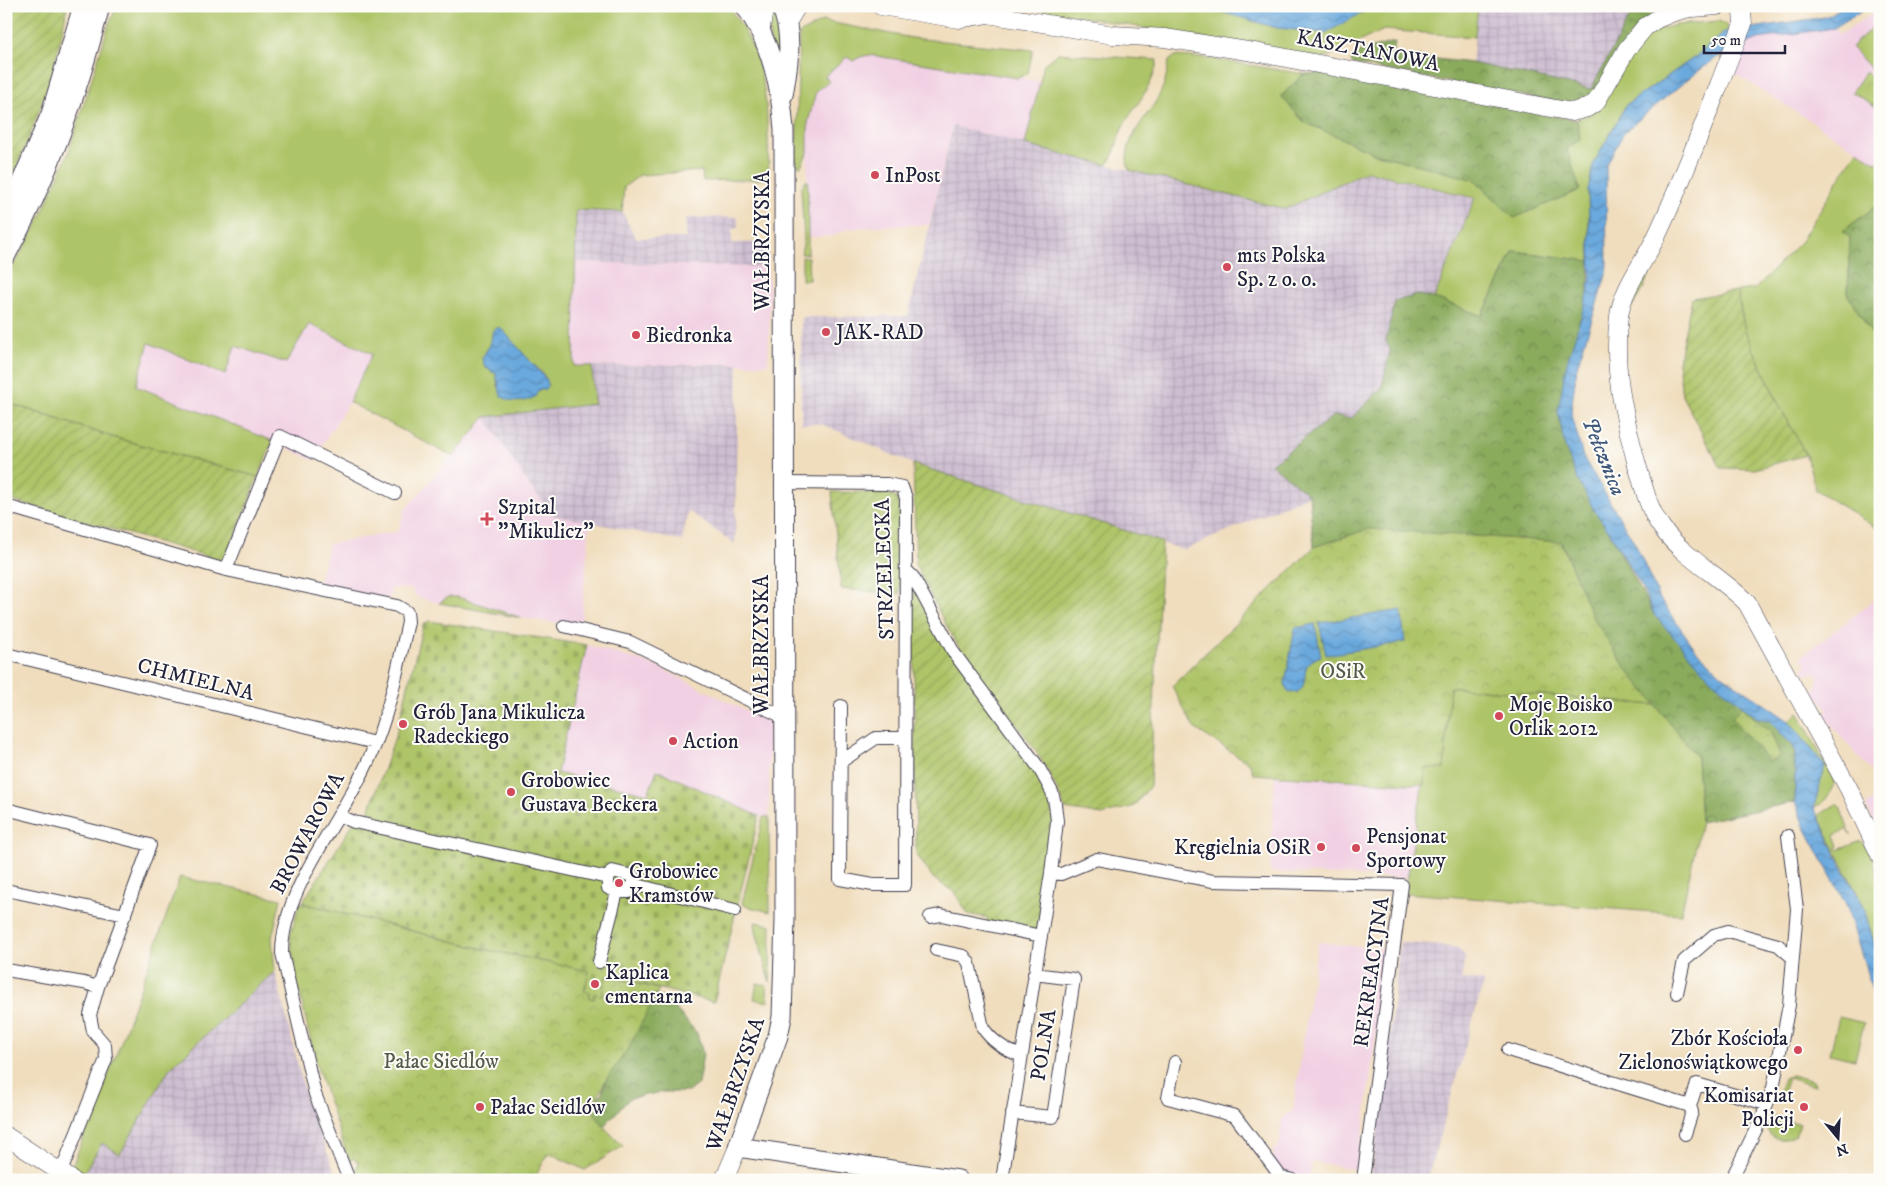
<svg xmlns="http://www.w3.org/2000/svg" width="1886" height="1186" viewBox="0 0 1886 1186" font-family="'IM FELL DW Pica',serif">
<defs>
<pattern id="industrial-grid" width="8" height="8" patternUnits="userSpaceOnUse" patternTransform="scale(1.25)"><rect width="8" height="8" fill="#cebed1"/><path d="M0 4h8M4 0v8" fill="none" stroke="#b1a3b4"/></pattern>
<pattern id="forest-crowns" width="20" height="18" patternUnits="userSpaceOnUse" patternTransform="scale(1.25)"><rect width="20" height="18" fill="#8aaa5c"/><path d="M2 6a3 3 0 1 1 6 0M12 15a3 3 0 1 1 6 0" fill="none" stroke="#708a4d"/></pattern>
<pattern id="cemetery-stones" width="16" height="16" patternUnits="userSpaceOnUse" patternTransform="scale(1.25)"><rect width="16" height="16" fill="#aec468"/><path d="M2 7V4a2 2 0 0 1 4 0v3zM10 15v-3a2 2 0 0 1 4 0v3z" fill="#95a85b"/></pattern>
<pattern id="park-crowns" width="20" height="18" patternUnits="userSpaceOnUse" patternTransform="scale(1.25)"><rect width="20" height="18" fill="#aec468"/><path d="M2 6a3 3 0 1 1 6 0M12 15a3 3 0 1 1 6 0" fill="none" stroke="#95a85b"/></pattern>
<pattern id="garden-furrows" width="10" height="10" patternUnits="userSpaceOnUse" patternTransform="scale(1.25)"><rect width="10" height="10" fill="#aec468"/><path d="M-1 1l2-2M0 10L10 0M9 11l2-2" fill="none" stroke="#95a85b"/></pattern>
<pattern id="water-waves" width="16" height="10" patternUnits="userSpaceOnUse" patternTransform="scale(1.25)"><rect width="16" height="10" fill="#6ba9dd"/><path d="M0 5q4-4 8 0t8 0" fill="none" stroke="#5889b4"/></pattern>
</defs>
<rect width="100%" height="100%" fill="#fdfcf7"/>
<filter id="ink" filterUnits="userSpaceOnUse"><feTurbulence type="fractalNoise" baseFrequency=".02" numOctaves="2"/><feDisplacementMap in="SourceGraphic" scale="10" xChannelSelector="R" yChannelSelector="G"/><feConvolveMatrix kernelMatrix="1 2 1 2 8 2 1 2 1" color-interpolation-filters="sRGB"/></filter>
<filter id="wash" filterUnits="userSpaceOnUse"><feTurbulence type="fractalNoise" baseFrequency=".0096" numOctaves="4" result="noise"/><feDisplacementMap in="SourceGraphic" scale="20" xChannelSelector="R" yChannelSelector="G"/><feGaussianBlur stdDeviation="1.12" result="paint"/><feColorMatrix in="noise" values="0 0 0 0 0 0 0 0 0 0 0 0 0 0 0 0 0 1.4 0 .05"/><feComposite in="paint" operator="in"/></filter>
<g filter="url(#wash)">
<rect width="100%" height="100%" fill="#f0ddbd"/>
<!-- built -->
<path fill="#f1d0e3" d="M1874,13L1880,19V162L1877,163L1733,72L1744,45L1758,39L1834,28L1840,34Z
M869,55L1040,81L1025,145L953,126L929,225L876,226L847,229L833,236L807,237L808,123L816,91L824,76L847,56L853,61L860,57Z
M576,262L768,267L770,302L768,364L574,366Z
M309,324L372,354L349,402L313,460L273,441L136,386L149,343L225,375L235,345L286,363Z
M485,417L531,488L554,515L590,522L581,624L579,626L499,615L439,603L419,598L414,594L412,589L391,588L390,599L318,584L329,544L399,531L404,511Z
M1877,598L1880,600V782L1823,715L1828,710L1813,691L1816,688L1818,676L1813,672L1809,675L1805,674L1803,669L1807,664L1801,657Z
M587,645L654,665L769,722V817L759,816L657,771L649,794L557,773Z
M1275,775L1424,785L1408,878L1270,872Z
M1880,793V833L1866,806Z
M1318,942L1387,950L1358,1170L1312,1161L1309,1180H1289L1272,1166L1274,1148L1278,1149L1282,1119L1293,1110Z"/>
<!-- industrial -->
<path fill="url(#industrial-grid)" d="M1478,6H1635L1591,89L1472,63Z
M953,126L1285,209L1367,171L1475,199L1434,298L1418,295L1390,350L1382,387L1352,418L1271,464L1309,495L1184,550L913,464L822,424H801V317L908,316Z
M576,210L622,212L636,238H686V218L738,217V228L732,229V243L769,242L768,267L576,262Z
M738,364L735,544L688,511L682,541L554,515L531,488L485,417L594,404L592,366Z
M1400,942L1458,948L1465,957L1461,979L1484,981L1427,1180H1370L1383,1098Z
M275,971L306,1098L338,1180H92L83,1174L102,1143L120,1154L169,1069Z"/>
<!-- grass -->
<path fill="#aec468" stroke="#687352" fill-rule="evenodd" d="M118,6H728C771,61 767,113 769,179L703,181L702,171L640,175L624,187L622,212L576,210L574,366H592L594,404L485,417L453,457L349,402L372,354L309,324L286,363L235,346L225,375L149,343L136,386L273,441L258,477L112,437L11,404L6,409V278L36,227L68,154L110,21ZM490,345C509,353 543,361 548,385C539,396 510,388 498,386L496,374L485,367L482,358Z
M1019,6H1219L1218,11H1365L1369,6H1478L1475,37L1384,30L1322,59Z
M772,7L780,21L783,77L769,37Z
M1880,20V78L1851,47Z
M823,21L912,38L1033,50L1028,73L1018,78L869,55L860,57L853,61L847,57L825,76L829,82L816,91L808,123V153L800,167L796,164L799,34Z
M1719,21L1725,24L1730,31L1725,32L1695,57L1626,105L1594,163L1588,190L1590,261L1514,251L1482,316L1434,298L1475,198L1367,171L1285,209L1129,170C1120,144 1144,121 1156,101C1164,88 1167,75 1169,61L1175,56L1206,58L1304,74L1281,96L1374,153L1475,180L1514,217L1567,149L1580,139L1577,120L1588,115L1640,42L1659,26L1661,29L1676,25Z
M1058,53L1157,60C1154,88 1134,105 1122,129C1116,141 1116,154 1107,165L1025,145L1044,64Z
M1857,150L1877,163L1880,162V203L1843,231L1850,237L1848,295L1880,347V530L1816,490L1806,455L1779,405L1745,331L1737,291L1755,289L1801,241Z
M805,181H808V254H801L804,239L801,189Z
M1662,242L1643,289L1631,308L1629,307Z
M802,257H808L809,280H802Z
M448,597H458L522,618L439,603Z
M1450,687L1656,705L1697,757L1701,822L1681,914L1405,893L1425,768L1444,769Z
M1798,712L1835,782C1830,792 1826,804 1814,807L1817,794L1789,721Z
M1836,804L1840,807L1851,836L1848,829L1835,835L1839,846L1837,847L1838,850L1861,841C1886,859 1880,933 1880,963L1863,905L1818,816Z
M763,817H769L770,912L745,906L742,903Z
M180,877L281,899L272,938L275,971L169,1069L120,1154L102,1143L83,1174L72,1166L122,1040Z
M755,922L771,925L770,982L756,932Z
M757,983L766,985L769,1002L754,999Z
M1839,1017L1864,1023L1855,1060L1830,1054Z
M1792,1075L1814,1081L1815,1086L1788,1078L1782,1096L1778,1095L1784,1078Z
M1775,1116L1800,1124L1795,1136C1780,1144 1761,1137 1769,1118L1774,1120Z"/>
<!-- forest -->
<path fill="url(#forest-crowns)" stroke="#56664c" d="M1653,6H1658L1594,94L1574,105L1352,64L1351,61L1357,52L1395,42L1393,54L1472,63L1591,89L1631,14Z
M1321,73L1577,120L1580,139L1567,149L1580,190L1514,218L1475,180L1374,153L1304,122L1281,96L1304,74Z
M1880,203V347L1848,295L1850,237L1843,231Z
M1514,251L1590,261L1588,294L1558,411L1565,447L1594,510L1609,531L1655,616L1756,717L1770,721L1795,749V802L1701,822L1697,757L1625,667L1592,616L1561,542L1369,529L1314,547L1309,495L1271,464L1333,416L1352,418L1382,387L1390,350L1386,340L1395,301L1418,295L1434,298L1482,316Z
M643,991L667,999L697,1033L703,1054L698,1084L688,1092H663L630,1098L600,1130L584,1116L602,1093L607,1078L606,1061Z"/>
<!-- cemetery -->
<path fill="url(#cemetery-stones)" stroke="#687352" d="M429,621L587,645L557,773L648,794L657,770L759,816L714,1002L607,976L602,996L594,999L588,998L584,992L588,971L479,948L302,903L359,814L367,817L397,731L423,625Z"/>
<!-- park -->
<path fill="url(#park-crowns)" stroke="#687352" d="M1866,71L1880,85V109L1852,92Z
M1369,529L1561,542L1592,616L1625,667L1656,705L1450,687L1444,769L1425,768L1424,785L1253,774L1250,764L1194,728L1172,686L1314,547Z
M1741,707L1771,732L1780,756L1769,762L1732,718Z
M302,903L479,948L589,971L584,991L590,993L589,998L594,999L595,994L602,995L606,976L659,989L628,1049L607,1078L597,1098L599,1107L592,1110L606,1129L623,1146L585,1170L549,1153L533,1180H357L355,1171L359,1163L353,1158L349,1161L316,1064L297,981L290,936L299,904Z"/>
<!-- garden -->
<path fill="url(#garden-furrows)" stroke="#687352" d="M6,6H67C58,64 32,137 6,189Z
M1737,291L1745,331L1779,405L1806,455L1755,469L1721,468L1682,396L1678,362L1692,298Z
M11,404L112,437L258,477L225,561L6,499V409Z
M913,464L1162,542L1150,786L1134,806L1102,815L1065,809C1041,742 997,707 961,650C943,622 929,591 914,562L916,561Z
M832,492L887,493L896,497L899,506L900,594L841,589Z
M913,584L1044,781L1053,818L1038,928L1034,930L987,922L988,918L968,914L954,892L934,879L916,854Z"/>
<!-- water -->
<path fill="url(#water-waves)" stroke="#46668c" d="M1219,6H1369L1365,11L1326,33L1277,28L1218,11Z
M1845,6H1869L1834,28L1758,39L1719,56L1689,78L1624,132L1606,166L1607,272L1577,367L1571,411L1583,457L1636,545L1658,596L1696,650L1722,675L1789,721L1825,766L1814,807L1839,861L1863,905L1880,963V1016L1846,904L1804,826L1795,802V749L1770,721L1756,717L1712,680L1655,616L1643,589L1609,531L1594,510L1577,478L1565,447L1558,411L1566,366L1588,294L1591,275L1588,190L1594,163L1626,105L1695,57L1725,32L1825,17Z
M500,327L547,380L548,385L545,389L538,390L535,397C522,403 514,404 501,396L496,374L485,367L482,358L490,345L493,330Z
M1401,610L1405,642L1326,655L1319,623Z
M1315,624L1321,656C1299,665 1309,671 1302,688C1298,693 1293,694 1287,690L1285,683L1295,628Z"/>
</g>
<g filter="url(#ink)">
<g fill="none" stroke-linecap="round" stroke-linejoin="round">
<!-- street casing -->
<g stroke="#413e4e" stroke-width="14">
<path id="street" d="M784,483L887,484L902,487L906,498L905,885H873L840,879L841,706
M6,506L226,570L397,606L407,612L408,622C398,667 389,715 370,757C344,818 282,888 282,953L315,1094L349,1180
M226,570L280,436L395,493
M908,572L913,577L954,653L1039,768L1052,792L1055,804L1057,821L1051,873L1002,1180
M564,626L630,642L777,714H784
M6,654L375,743
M842,761L876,738H905
M6,809L150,845L98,987L90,1015L93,1031L105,1045L106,1059L61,1172
M340,816L354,822L608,878
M612,871L633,876V884L629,892H617L608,888V878Z
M1051,873L1061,874L1097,859L1213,881L1402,885L1363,1180
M633,884L735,910
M6,890L125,915
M930,917L941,915L1041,936
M936,950L964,956L969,963L983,1028C991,1040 1006,1051 1020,1055
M599,962L617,892
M6,970L84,983L98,987
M1677,993L1684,961L1714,935L1728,931L1778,945L1793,958
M1508,1050L1690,1106L1697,1084L1766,1104
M1175,1062L1168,1098L1235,1116L1281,1177L1292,1180
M1012,1113L1053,1117L1074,979L1034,974
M1685,1134L1692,1112L1690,1106
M1731,1180L1762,1117L1773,1088L1789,1005L1797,909L1788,836"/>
</g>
<!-- secondary casing -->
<g stroke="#413e4e" stroke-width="19">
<path id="secondary" d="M881,6L959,19L988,14
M971,6L988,14L1113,35L1165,38L1260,53L1572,112L1587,108L1596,102L1627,49L1645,27L1657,19L1674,12L1697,6
M1693,8L1717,6
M1742,12L1743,24C1715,93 1690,164 1659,231C1647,259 1623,286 1619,316C1612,368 1624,416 1637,465C1644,487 1648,509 1662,528C1685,559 1720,576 1747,603L1849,789L1880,855
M787,23L797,6
M760,32L765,6
M6,1136L72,1180
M724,1180L738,1147"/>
</g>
<!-- primary casing -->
<g stroke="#413e4e" stroke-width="21">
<path id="primary" d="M745,6C771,41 781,88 784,130L785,919L782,1017L778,1036L738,1147L958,1180
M781,6C794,35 788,66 783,95
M6,218L51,114L83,6
M6,255C49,175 78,93 100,6"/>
</g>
<!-- street -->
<use href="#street" stroke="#fff" stroke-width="12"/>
<!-- secondary -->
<use href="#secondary" stroke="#fff" stroke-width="18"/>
<!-- primary -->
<use href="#primary" stroke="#fff" stroke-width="19"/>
</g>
</g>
<!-- markers -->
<g fill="#d1495b" stroke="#fdfcf7" stroke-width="2">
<circle cx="875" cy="175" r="5"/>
<circle cx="1227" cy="267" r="5"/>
<circle cx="826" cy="332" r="5"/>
<circle cx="636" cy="335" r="5"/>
<path d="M484.5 511.5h5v5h5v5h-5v5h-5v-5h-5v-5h5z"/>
<circle cx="1499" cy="716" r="5"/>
<circle cx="403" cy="724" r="5"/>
<circle cx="673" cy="741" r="5"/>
<circle cx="511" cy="792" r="5"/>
<circle cx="1321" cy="847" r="5"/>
<circle cx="1356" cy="848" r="5"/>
<circle cx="619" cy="883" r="5"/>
<circle cx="595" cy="984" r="5"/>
<circle cx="1798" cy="1050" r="5"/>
<circle cx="480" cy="1107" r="5"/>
<circle cx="1804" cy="1107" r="5"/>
</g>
<g text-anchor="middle" stroke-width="4" stroke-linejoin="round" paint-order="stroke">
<!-- street labels -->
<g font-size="21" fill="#22223b" stroke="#fdfcf7">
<text transform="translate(1368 50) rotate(11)" y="7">KASZTANOWA</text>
<text transform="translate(762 241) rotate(-90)" y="7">WAŁBRZYSKA</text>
<text transform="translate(884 569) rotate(-92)" y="7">STRZELECKA</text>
<text transform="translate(761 645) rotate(-90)" y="7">WAŁBRZYSKA</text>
<text transform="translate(196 679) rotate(14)" y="7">CHMIELNA</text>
<text transform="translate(307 833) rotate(-62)" y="7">BROWAROWA</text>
<text transform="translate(1371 972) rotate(-82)" y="7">REKREACYJNA</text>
<text transform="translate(1043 1045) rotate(-81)" y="7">POLNA</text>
<text transform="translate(735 1084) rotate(-71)" y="7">WAŁBRZYSKA</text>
</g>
<!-- poi labels -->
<g font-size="21" fill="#22223b" stroke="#fdfcf7" text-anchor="start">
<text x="885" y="182">InPost</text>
<text x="1237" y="262">mts Polska<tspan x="1237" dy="24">Sp. z o. o.</tspan></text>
<text x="836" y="339">JAK-RAD</text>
<text x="646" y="342">Biedronka</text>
<text x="498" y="514">Szpital<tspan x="498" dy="24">"Mikulicz"</tspan></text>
<text x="1509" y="711">Moje Boisko<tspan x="1509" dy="24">Orlik 2012</tspan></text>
<text x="413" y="719">Grób Jana Mikulicza<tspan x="413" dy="24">Radeckiego</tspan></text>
<text x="683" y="748">Action</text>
<text x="521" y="787">Grobowiec<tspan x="521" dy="24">Gustava Beckera</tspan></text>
<text x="1366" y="843">Pensjonat<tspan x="1366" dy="24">Sportowy</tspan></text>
<text x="1311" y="854" text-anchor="end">Kręgielnia OSiR</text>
<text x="629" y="878">Grobowiec<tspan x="629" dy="24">Kramstów</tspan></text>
<text x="605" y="979">Kaplica<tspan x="605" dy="24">cmentarna</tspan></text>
<text x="1788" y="1045" text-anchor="end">Zbór Kościoła<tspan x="1788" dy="24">Zielonoświątkowego</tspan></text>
<text x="1794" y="1102" text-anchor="end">Komisariat<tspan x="1794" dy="24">Policji</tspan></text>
<text x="490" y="1114">Pałac Seidlów</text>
</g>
<!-- park labels -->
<g font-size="21" fill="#535b4b" stroke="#fdfcf7">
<text x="1343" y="678">OSiR</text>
<text x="441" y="1068">Pałac Siedlów</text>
</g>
<!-- water labels -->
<g font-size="22" font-style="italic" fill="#3f587c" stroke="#fdfcf7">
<text transform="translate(1605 456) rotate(68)" y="8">Pełcznica</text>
</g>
</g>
<!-- margin -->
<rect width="1886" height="1186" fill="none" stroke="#fdfcf7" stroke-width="25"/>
<!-- north arrow -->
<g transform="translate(1838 1138) rotate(162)" stroke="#fdfcf7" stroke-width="4" paint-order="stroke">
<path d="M0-4L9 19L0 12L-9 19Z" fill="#22223b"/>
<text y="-8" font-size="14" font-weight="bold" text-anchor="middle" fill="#22223b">N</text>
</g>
<!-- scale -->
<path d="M1704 45v8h81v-8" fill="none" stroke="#22223b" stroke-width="2.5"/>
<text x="1711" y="45" font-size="15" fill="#22223b" stroke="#fdfcf7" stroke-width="4" paint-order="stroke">50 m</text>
</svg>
